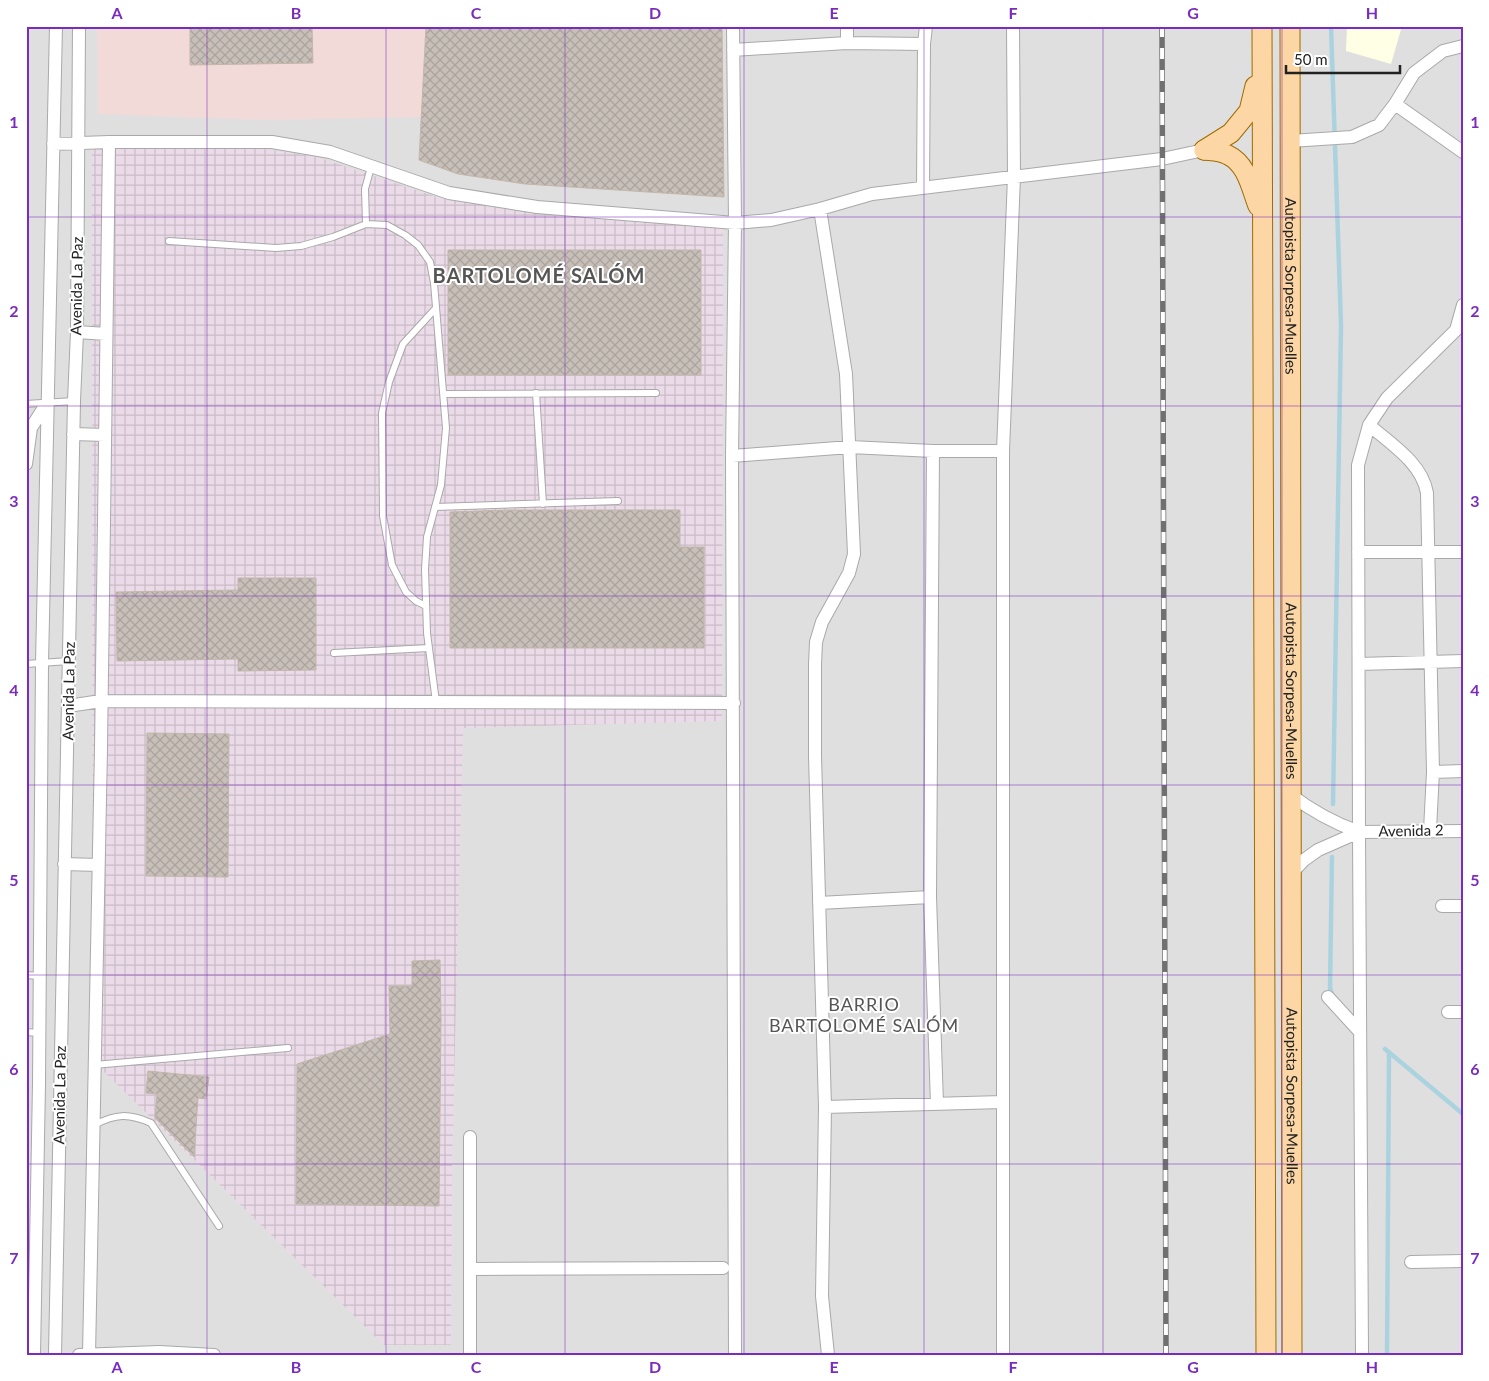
<svg xmlns="http://www.w3.org/2000/svg" width="1489" height="1381" viewBox="0 0 1489 1381" font-family="Lato,sans-serif">
<defs>
<pattern id="industrial-grid" width="8" height="8" patternUnits="userSpaceOnUse" patternTransform="scale(1.25)"><rect width="8" height="8" fill="#ebdbe8"/><path d="M0 4h8M4 0v8" fill="none" stroke="#c9bcc7"/></pattern>
<pattern id="building-cross-hatch" width="8" height="8" patternUnits="userSpaceOnUse" patternTransform="scale(1.25)"><rect width="8" height="8" fill="#c7bfb8"/><path d="M0 0l8 8M0 8l8-8" fill="none" stroke="#aba49e"/></pattern>
</defs>
<rect width="100%" height="100%" fill="#f2efe9"/>
<!-- residential -->
<path fill="#e0dfdf" d="M26,26H1463V1355H26Z"/>
<!-- commercial -->
<path fill="#f2dad9" d="M97,26H426L422,117L265,120L98,114Z"/>
<!-- industrial -->
<path fill="url(#industrial-grid)" d="M92,144H230L317,157L440,198L536,210L723,226L722,721L463,728L452,1163L451,1345H384L93,1061Z"/>
<!-- education -->
<path fill="#ffffe5" d="M1347,26H1402L1391,64L1346,51Z"/>
<g fill="none" stroke-linecap="round" stroke-linejoin="round">
<!-- stream -->
<path stroke="#aad3df" stroke-width="4.5" d="M1331,26L1341,325L1333,804
M1332,857L1330,988L1333,998
M1385,1049L1463,1114
M1387,1355L1389,1053"/>
</g>
<!-- building -->
<path fill="url(#building-cross-hatch)" stroke="#c4b6ab" d="M190,26H312L313,63L190,65Z
M426,26H722L724,197L525,184L458,174L419,160Z
M448,250H701V375H448Z
M506,510H680V547H704V648H450V512Z
M238,578H316V670L238,671V659L117,661L116,592L238,590Z
M147,733L229,734L228,877L146,876Z
M440,960L441,1018L439,1206L296,1204L297,1064L390,1034L389,986H412V961Z
M148,1071L209,1077L206,1099L198,1098L194,1157L155,1118L157,1094L146,1093Z"/>
<g fill="none" stroke-linecap="round" stroke-linejoin="round">
<!-- lane casing -->
<g stroke="#a9a9a9" stroke-width="8">
<path id="lane" d="M371,167L365,189L366,224L387,225L405,235L418,245L430,262L434,283L446,428L441,485L427,537L425,569L427,633L436,702
M169,241L276,248L301,246L333,237L366,224
M536,393L543,504
M444,394L656,393
M26,404L74,401
M435,507L618,501
M426,606L416,601L406,592L392,565L383,516L382,413L389,382L403,344L436,308
M334,653L429,648
M26,664L69,661
M26,975L40,976
M26,1032L39,1033
M94,1065L288,1048
M94,1125C116,1114 128,1113 151,1123L219,1226"/>
</g>
<!-- street casing -->
<g stroke="#a9a9a9" stroke-width="14">
<path id="street" d="M733,26L735,223L732,456L735,1355
M847,43V26
M733,50L847,43L924,44
M1395,104L1463,152
M1290,141L1352,137L1379,125L1395,104L1414,73L1443,51L1463,46
M53,144L109,142H272L330,152L449,193L537,207L735,223L771,220L820,209L872,194L1162,159L1204,150
M923,187L924,44L926,26
M820,209L846,374L854,554L849,573L822,622L816,642L815,664V756L825,1107L822,1296L828,1355
M77,332L106,334
M1369,425C1391,444 1422,463 1427,493L1433,772L1430,830
M73,434L105,435
M933,451L930,897L937,1104
M732,456L850,447L933,451H1003
M26,464L31,428L47,403
M1358,552H1463
M1359,664L1463,661
M68,706L101,701L734,703
M1433,772L1463,771
M1291,795C1312,811 1334,823 1359,832
M64,864L98,865
M1291,874L1304,860L1318,850L1359,832L1463,831
M819,903L930,897
M1442,906H1463
M1328,997L1360,1032
M1448,1012H1463
M825,1107L1002,1102
M470,1137V1355
M1411,1262L1463,1261
M471,1269L723,1268
M34,1355L39,1084L42,663L56,26
M55,1355L74,401L77,332L79,26
M79,1355L159,1352L214,1355
M89,1355L101,749L109,142
M1003,1355V451L1014,177L1013,26
M1362,1355L1359,832L1358,465L1369,425L1387,398L1456,330L1463,305"/>
</g>
<!-- primary casing -->
<g stroke="#a06b00" stroke-width="21">
<g id="primary">
<path d="M1262,26L1266,1355"/>
<path id="s1" d="M1290,26L1292,1355"/>
<path d="M1204,150L1231,133L1249,111L1255,86"/>
<path d="M1204,150C1211,151 1221,151 1228,155C1247,164 1251,188 1258,206"/>
</g>
</g>
<!-- lane -->
<use href="#lane" stroke="#fff" stroke-width="6"/>
<!-- street -->
<use href="#street" stroke="#fff" stroke-width="12"/>
<!-- primary -->
<use href="#primary" stroke="#fcd6a4" stroke-width="19"/>
<!-- rail casing -->
<g stroke="#707070" stroke-width="5.5">
<path id="rail" d="M1162,26L1166,1355"/>
</g>
<!-- rail -->
<use href="#rail" stroke="#fff" stroke-width="4" stroke-dasharray="11" stroke-linecap="butt"/>
</g>
<!-- grid -->
<path fill="none" stroke="#7b2cbf" stroke-width="1" stroke-opacity="0.55" d="M207,26V1355M386,26V1355M565,26V1355M744,26V1355M924,26V1355M1103,26V1355M1282,26V1355M26,217H1463M26,406H1463M26,596H1463M26,785H1463M26,975H1463M26,1164H1463"/>
<g text-anchor="middle" stroke-width="4" stroke-linejoin="round" paint-order="stroke">
<!-- street labels -->
<g font-size="15" fill="#222" stroke="#fff">
<text dy="5" stroke="none"><textPath href="#s1" startOffset="260">Autopista Sorpesa-Muelles</textPath></text>
<text transform="translate(77 286) rotate(-89)" y="5">Avenida La Paz</text>
<text dy="5" stroke="none"><textPath href="#s1" startOffset="665">Autopista Sorpesa-Muelles</textPath></text>
<text transform="translate(69 691) rotate(-89)" y="5">Avenida La Paz</text>
<text transform="translate(1411 831) rotate(-1)" y="5">Avenida 2</text>
<text transform="translate(60 1095) rotate(-89)" y="5">Avenida La Paz</text>
<text dy="5" stroke="none"><textPath href="#s1" startOffset="1070">Autopista Sorpesa-Muelles</textPath></text>
</g>
<!-- quarter labels -->
<g font-size="18" letter-spacing="1" fill="#555" stroke="#fff">
<text x="864" y="1011">BARRIO<tspan x="864" dy="21">BARTOLOMÉ SALÓM</tspan></text>
</g>
<!-- district labels -->
<g font-size="20" font-weight="bold" letter-spacing="1" fill="#555" stroke="#fff">
<text x="539" y="283">BARTOLOMÉ SALÓM</text>
</g>
</g>
<!-- border -->
<rect width="1489" height="1381" fill="none" stroke="#ffffff" stroke-width="55"/>
<!-- scale -->
<path d="M1286 65v8h114v-8" fill="none" stroke="#222222" stroke-width="2.5"/>
<text x="1294" y="65" font-size="15" fill="#222222" stroke="#ffffff" stroke-width="4" paint-order="stroke">50 m</text>
<rect x="28" y="28" width="1434" height="1326" fill="none" stroke="#7b2cbf" stroke-width="2"/>
<g font-size="16" text-anchor="middle" font-weight="bold" fill="#7b2cbf">
<text x="117" y="19">A</text>
<text x="296" y="19">B</text>
<text x="476" y="19">C</text>
<text x="655" y="19">D</text>
<text x="834" y="19">E</text>
<text x="1013" y="19">F</text>
<text x="1193" y="19">G</text>
<text x="1372" y="19">H</text>
<text x="14" y="128">1</text>
<text x="1475" y="128">1</text>
<text x="14" y="317">2</text>
<text x="1475" y="317">2</text>
<text x="14" y="507">3</text>
<text x="1475" y="507">3</text>
<text x="14" y="696">4</text>
<text x="1475" y="696">4</text>
<text x="14" y="886">5</text>
<text x="1475" y="886">5</text>
<text x="14" y="1075">6</text>
<text x="1475" y="1075">6</text>
<text x="14" y="1264">7</text>
<text x="1475" y="1264">7</text>
<text x="117" y="1373">A</text>
<text x="296" y="1373">B</text>
<text x="476" y="1373">C</text>
<text x="655" y="1373">D</text>
<text x="834" y="1373">E</text>
<text x="1013" y="1373">F</text>
<text x="1193" y="1373">G</text>
<text x="1372" y="1373">H</text>
</g>
</svg>
